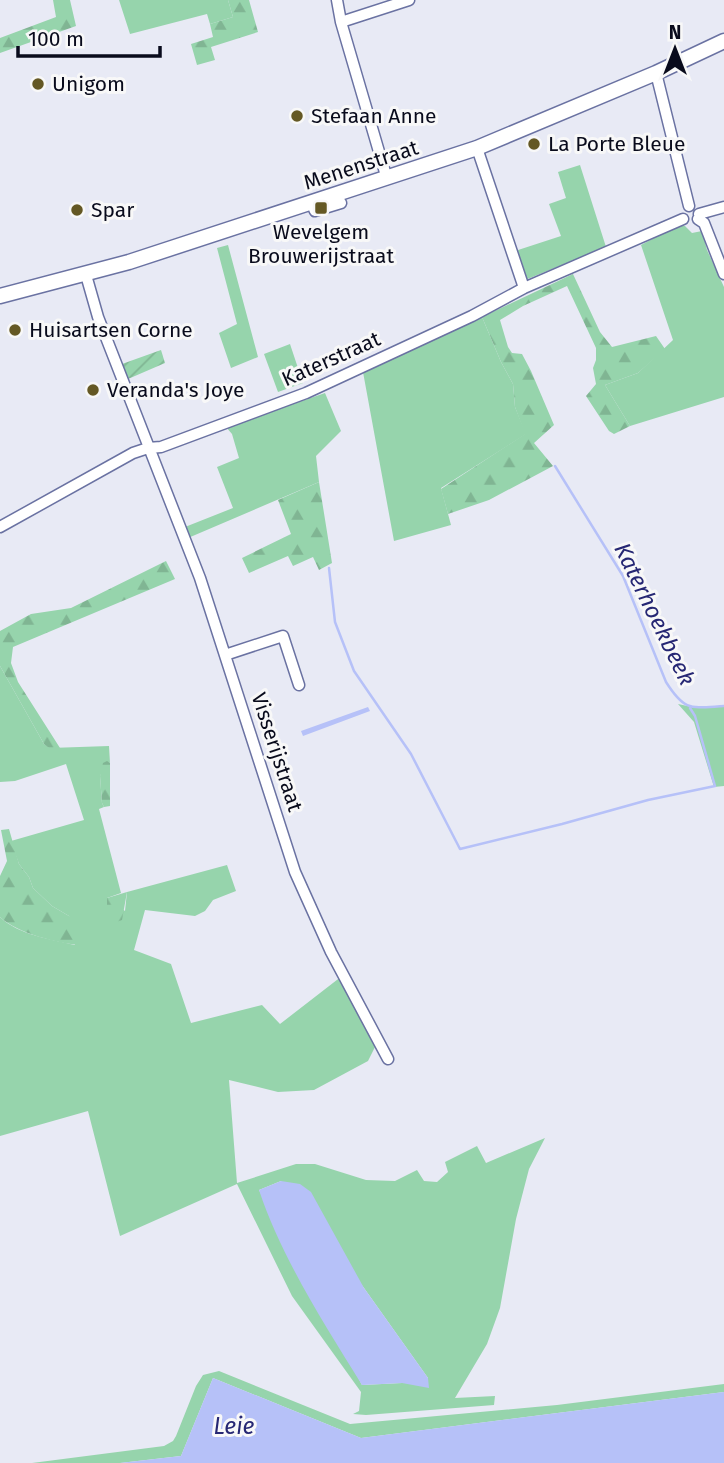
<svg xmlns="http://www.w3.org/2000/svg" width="724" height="1463" viewBox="0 0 724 1463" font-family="'Fira Sans',sans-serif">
<defs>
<pattern id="forest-firs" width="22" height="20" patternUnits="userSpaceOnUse" patternTransform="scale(1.75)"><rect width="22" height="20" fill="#96d4ac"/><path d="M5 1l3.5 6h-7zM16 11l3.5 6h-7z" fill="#80b593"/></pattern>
<pattern id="garden-furrows" width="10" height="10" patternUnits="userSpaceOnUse" patternTransform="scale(1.75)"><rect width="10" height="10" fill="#96d4ac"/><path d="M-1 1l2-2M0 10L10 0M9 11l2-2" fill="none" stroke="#80b593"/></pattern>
</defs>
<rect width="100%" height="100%" fill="#e8eaf5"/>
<!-- grass -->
<path fill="#96d4ac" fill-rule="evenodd" d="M119,0H228L233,17L210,24L207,14L130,34Z
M580,165L606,247L525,280L515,251L561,236L549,204L566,198L558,172Z
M677,226H685L692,233L702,231L707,250L724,287V397L630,426L605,385L638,373L673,340L641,245Z
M228,245L258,357L231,368L219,333L237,324L217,248Z
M482,317L501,362L513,384L515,407L526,434L441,488L451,525L394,541L363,372Z
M290,344L303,383L278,392L264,354Z
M325,393L341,431L316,456L319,482L188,538L185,527L233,508L217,467L239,458L232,434L226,427Z
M0,666L44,744L50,748L109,746L110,763L107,762L100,776L102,803L104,807L99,809L121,893L107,898L125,911L127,892L227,865L236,891L213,900L205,911L195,916L145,910L134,950L171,964L191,1023L262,1005L280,1024L342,976L376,1045L368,1061L314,1090L278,1092L229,1080L237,1183L296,1164H315L366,1180L395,1181L417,1170L424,1181L437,1182L448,1172L445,1162L477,1146L486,1163L545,1138L529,1169L516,1219L500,1308L487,1344L455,1398L495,1396L494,1405L366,1415L353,1414L359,1411L361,1392L292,1296L237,1184L120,1236L88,1111L0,1136V917C19,935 50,939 75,945L69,916L52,906L33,888L29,877L19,864L11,841L84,820L66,764L15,781L0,782ZM281,1181L364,1288L428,1378L402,1383L362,1385L259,1190Z
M678,704L692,707L724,706V786L714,787L694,722Z
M219,1371L350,1424L557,1405L724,1384V1392L361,1438L213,1378L181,1456L120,1463H32L164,1446L173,1441L176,1436L196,1386L203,1375Z"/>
<!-- forest -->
<path fill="url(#forest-firs)" d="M53,0H70L76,26L0,53V38L56,17Z
M228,0H249L258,32L211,47L215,60L197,65L191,44L213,37L210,24L233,17Z
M573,274L600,332L612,347L656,336L665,349L638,373L605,385L630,426L614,434L609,431L586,396L596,384L593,368L596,360V348L567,286L523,306L500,320L508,347L512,353L522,354L531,371L554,425L534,443L553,466L489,500L448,514L441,489L525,434L515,407L513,384L501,362L482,317Z
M319,482L332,563L319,570L313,557L293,566L288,556L249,573L242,558L291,534L278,500Z
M166,561L175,579L13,647L11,663L18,682L60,748H49L44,744L0,666V631L31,614L71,608Z
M107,761L110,763V806L104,807L102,803L100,776L103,763Z
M9,829L19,864L29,877L33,888L52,906L69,916L75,923L82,945C59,944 17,933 0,917V876L7,861L1,830Z
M127,892L122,920L111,924L107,917V898Z"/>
<!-- garden -->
<path fill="url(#garden-furrows)" d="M161,350L165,363L128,379L122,364Z"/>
<!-- water -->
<path fill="#b6c1f8" d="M368,707L370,711L303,736L301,731Z
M281,1181L300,1184L311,1192L364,1288L428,1378L429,1388L402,1383L362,1385C325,1325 281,1257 259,1190Z
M213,1378L361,1438L724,1392V1463H120L181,1456Z"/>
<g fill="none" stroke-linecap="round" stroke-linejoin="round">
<!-- stream -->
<path stroke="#b6c1f8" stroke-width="2.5" d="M555,466L623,576L666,682C685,712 691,708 724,706
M329,568L335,622L354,671L411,754L460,849L562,824L648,800L715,786L695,716L690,708"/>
<!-- street casing -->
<g stroke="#6a72a2" stroke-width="13">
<path id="street" d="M337,0L341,22L387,179
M341,22L409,0
M656,73L689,206
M477,148L524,288
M339,200L341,203L315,211L314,209Z
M699,214L724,207
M698,219L704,223L724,274
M86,275L98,317L200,578L295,872L331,952L388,1059
M0,527L133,453L148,448L161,447L306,393L472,316L524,288L683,219
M225,655L283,636L299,685"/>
</g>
<!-- secondary casing -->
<g stroke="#6a72a2" stroke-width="17">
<path id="secondary" d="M0,296L129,262L477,148L656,73L724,41"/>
</g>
<!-- street -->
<use href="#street" stroke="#fff" stroke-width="10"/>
<!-- secondary -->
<use href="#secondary" stroke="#fff" stroke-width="14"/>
</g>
<!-- markers -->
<g fill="#645824" stroke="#f8f8f8" stroke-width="2.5">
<circle cx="38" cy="84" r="7"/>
<circle cx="297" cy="116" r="7"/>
<circle cx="534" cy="144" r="7"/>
<rect x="314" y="201" width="14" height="14" rx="3.5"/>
<circle cx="77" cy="210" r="7"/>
<circle cx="15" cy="330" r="7"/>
<circle cx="93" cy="390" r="7"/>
</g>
<g text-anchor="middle" stroke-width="6" stroke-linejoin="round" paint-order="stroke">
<!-- poi labels -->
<g font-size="21" fill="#090b1c" stroke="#f8f8f8" text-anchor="start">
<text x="52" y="91">Unigom</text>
<text x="311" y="123">Stefaan Anne</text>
<text x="548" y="151">La Porte Bleue</text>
<text x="91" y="217">Spar</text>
<text x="321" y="239" text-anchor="middle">Wevelgem<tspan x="321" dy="24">Brouwerijstraat</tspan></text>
<text x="29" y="337">Huisartsen Corne</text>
<text x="107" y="397">Veranda's Joye</text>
</g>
<!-- street labels -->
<g font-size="21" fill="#090b1c" stroke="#f8f8f8">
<text transform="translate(361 165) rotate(-18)" y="7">Menenstraat</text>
<text transform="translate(331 359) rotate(-24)" y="7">Katerstraat</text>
<text transform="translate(277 752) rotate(72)" y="7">Visserijstraat</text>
</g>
<!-- water labels -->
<g font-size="23" font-style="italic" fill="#262774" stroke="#f8f8f8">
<text transform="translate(655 614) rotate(64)" y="8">Katerhoekbeek</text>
<text x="234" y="1434">Leie</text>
</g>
</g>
<!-- north arrow -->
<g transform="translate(675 49)" stroke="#f8f8f8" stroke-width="5" paint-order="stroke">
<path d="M0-5L12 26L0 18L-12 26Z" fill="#090b1c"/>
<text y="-10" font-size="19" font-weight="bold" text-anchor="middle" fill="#090b1c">N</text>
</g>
<!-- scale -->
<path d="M18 46v10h142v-10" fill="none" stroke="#090b1c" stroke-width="3.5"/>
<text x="28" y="46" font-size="21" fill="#090b1c" stroke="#f8f8f8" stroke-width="5" paint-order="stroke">100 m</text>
</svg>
